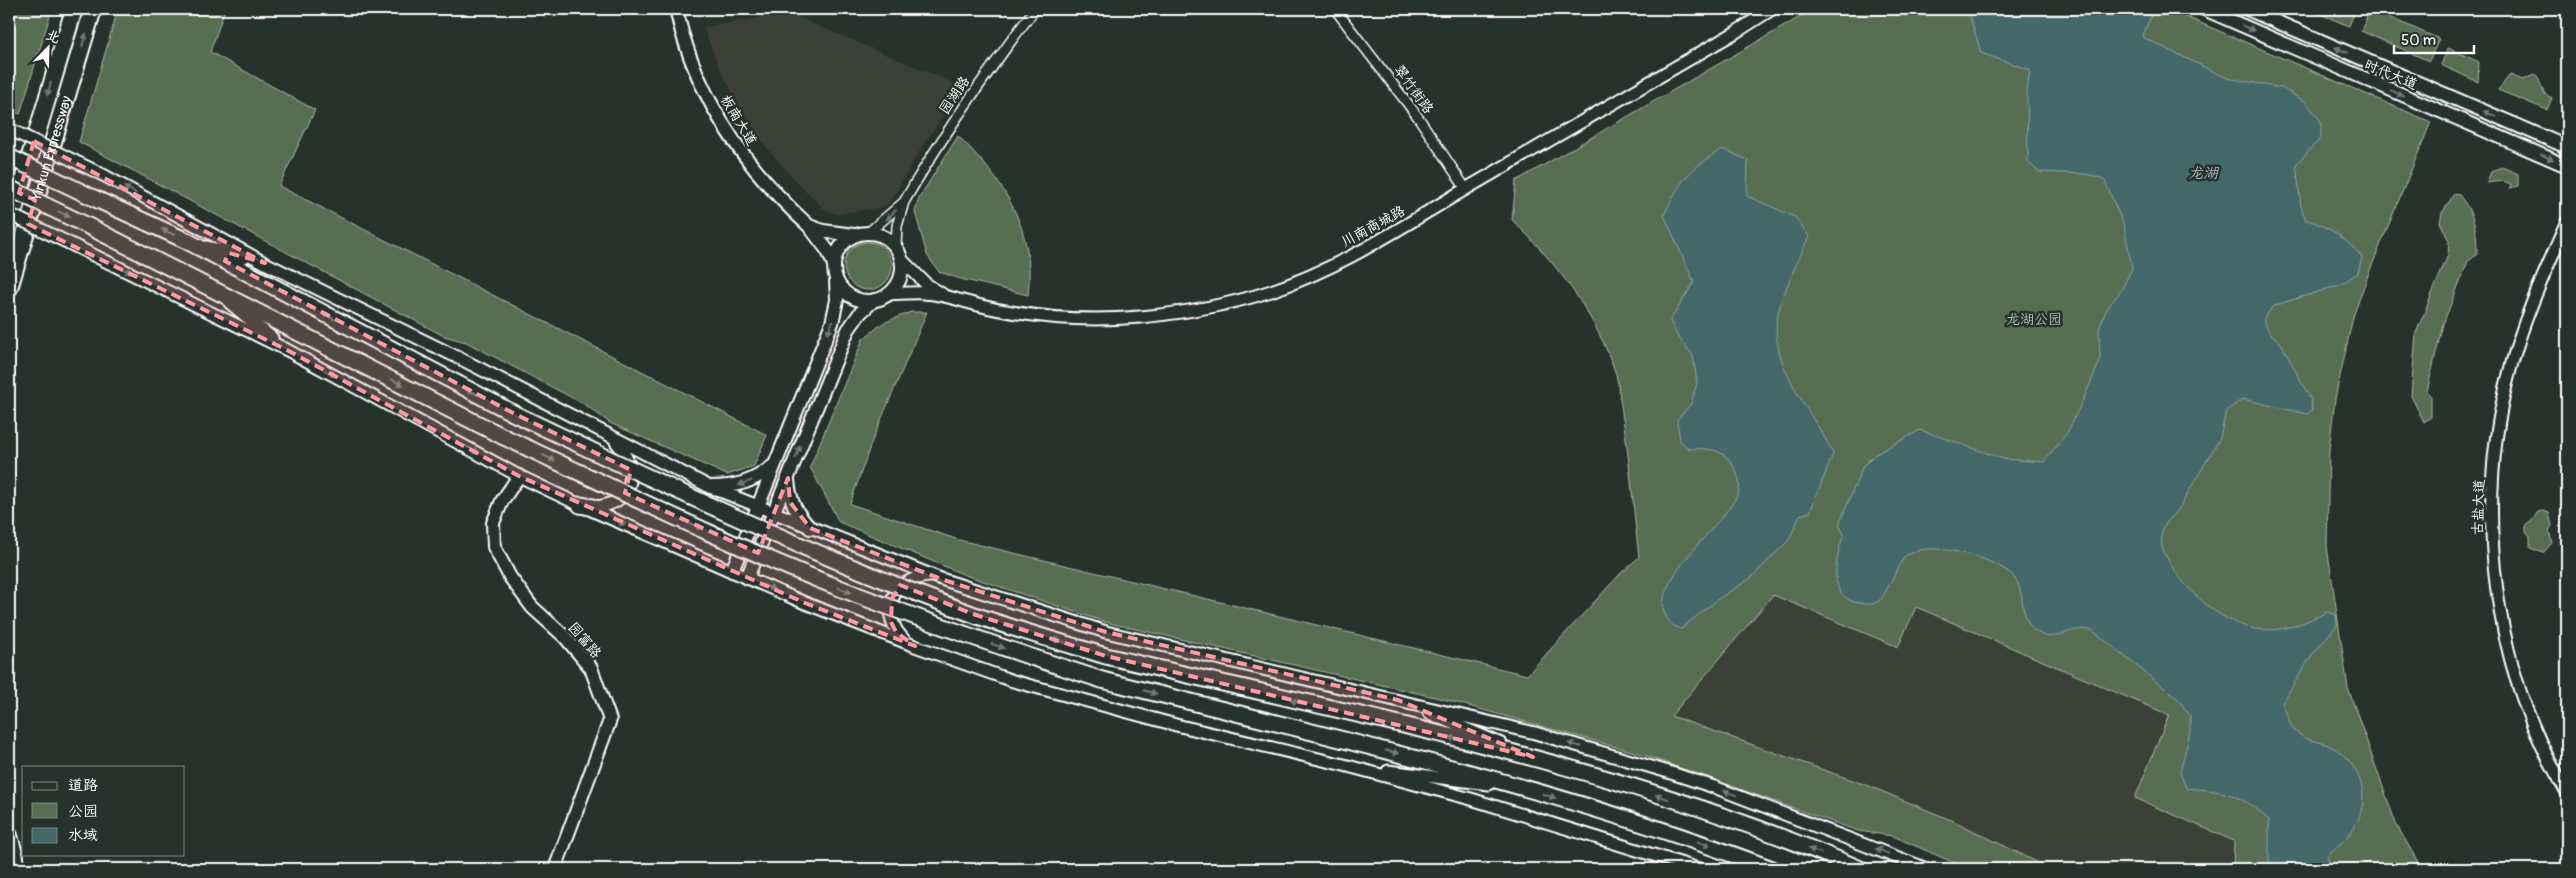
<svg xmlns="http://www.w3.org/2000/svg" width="2576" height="878" viewBox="0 0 2576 878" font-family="Pangolin,'LXGW WenKai TC',sans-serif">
<rect width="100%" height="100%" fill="#26332d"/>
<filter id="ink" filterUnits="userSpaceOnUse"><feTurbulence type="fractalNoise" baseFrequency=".02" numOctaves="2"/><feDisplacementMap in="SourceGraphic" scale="10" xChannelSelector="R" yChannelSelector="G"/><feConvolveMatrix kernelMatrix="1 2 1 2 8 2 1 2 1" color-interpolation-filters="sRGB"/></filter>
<g filter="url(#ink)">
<!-- built -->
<path fill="#3a4138" d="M788,13L963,87L925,142L889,203L884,207L836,214L823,208L799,184L767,148L745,116L722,73L703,27Z
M1773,594L1898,647L1916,607L2169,715L2135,798L2234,841L2233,869H2051L1956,822L1869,786L1671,716Z"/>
<!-- green -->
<path fill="#586e52" stroke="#acb6a8" d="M9,9H52L20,114L9,110Z
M118,9H225L210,52L315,110L279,186L767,435L754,466L727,475L610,423L584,404L466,342L444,336L79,142Z
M1809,9H2168L2431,122L2368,275L2353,317L2335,399L2329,449L2327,546L2348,688L2396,824L2422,869H2233L2234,841L2135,798L2169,715L1916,607L1898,647L1773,595L1671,716L1869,786L1956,822L2051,869H1968L1893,836L1858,831L1638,753L1443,699L1105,622L965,575L839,522L810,467L863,339L883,323L911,312H927L872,441L850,504L959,540L1527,675L1621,573L1639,557C1633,508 1630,460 1622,412C1620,400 1619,386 1616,374C1596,315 1557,263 1512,220L1516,181L1800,17Z
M2308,9H2356L2349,26Z
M2370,9L2439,39L2429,61L2361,31Z
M2448,48L2479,62L2478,82L2441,65Z
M2536,74L2545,94L2552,98L2547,110L2498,90L2510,75L2523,80Z
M958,136C1003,179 1036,230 1028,295L961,279L939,272L927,255L915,212L919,198Z
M2502,167L2518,174V186L2510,188L2511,184L2503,181L2487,183L2491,172Z
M2454,194L2459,195C2475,214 2477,231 2477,255L2468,261L2443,324L2427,391L2431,397V417L2424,422L2411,396L2416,333L2448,255L2449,241L2440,222L2442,213Z
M844 266a24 24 0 1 1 48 0a24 24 0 1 1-48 0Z
M2543,511L2549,513L2552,526L2549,530L2552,543L2543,553L2530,548V537L2526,532V524L2531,522L2538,512Z"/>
<!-- water -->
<path fill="#44686a" stroke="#8fa4a6" d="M1968,9H2154L2142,37L2227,78L2282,88L2307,103L2321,121V138L2296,164L2301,207L2306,220C2330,226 2346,239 2362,257L2358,273L2340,285L2273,306L2263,320L2270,333L2281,343L2311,400L2312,410L2307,414L2243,399L2226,411L2220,438L2178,510L2162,528C2162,534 2160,544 2163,550C2180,588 2226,631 2269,630C2291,629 2308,621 2327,612L2336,615L2337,625L2312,655L2282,703C2286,712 2289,725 2295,731C2309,744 2317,739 2330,746C2365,765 2374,806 2347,837C2341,844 2333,849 2327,855L2332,869H2269V820C2236,791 2227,792 2186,788L2180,772L2190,732V716L2178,699L2092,630C2087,630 2082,629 2077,630C2065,631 2052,641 2040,634C2016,621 2028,595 2014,577C2000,560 1948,547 1927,549C1920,549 1911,553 1905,556L1882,598C1874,605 1870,605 1860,603C1825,599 1836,556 1844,534L1839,525L1863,466L1874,455L1920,430L2004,459L2044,462L2067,433L2082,402L2100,361L2099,329L2107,308L2121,291L2132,268L2124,226L2104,179L2087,174L2039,172L2028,162L2027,91L2030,70L1981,53Z
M1722,149L1748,160L1747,196L1795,217L1809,236C1800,256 1776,306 1776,326C1775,374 1814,413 1833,454L1810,512L1800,515L1789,540L1751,578L1718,599L1681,629C1674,627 1671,624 1667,618C1645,585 1726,522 1738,494C1742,484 1737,471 1731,462C1721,448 1704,448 1689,449L1680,441L1677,420L1691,404L1697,383L1693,355L1678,337L1670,321L1694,282L1664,215C1681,179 1688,171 1722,149Z"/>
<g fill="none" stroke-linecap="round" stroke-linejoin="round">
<!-- minor casing -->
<g stroke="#fff" stroke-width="12">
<path id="minor" d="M1335,9L1418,117L1466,189
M904,202C943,134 988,71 1035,9
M869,232L904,202L897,226L896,246"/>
</g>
<!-- tertiary casing -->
<g stroke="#fff" stroke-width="15">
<path id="tertiary" d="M105,176L265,263L463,360L710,487L941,579L1106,632L1535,733L1665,771L1714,787L1927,869
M2567,222C2546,270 2523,319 2510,370C2473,508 2492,670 2567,792
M207,247L244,257
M81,249L287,350L519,476L580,505L805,603L915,646L1013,681L1176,725L1344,765L1471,799L1699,869
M902,260L926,284L942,294
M888,294C907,293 925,291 944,296C965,301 985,308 1006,311C1050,319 1096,321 1140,317C1184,313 1229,305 1271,291C1345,267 1410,221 1476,183C1563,133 1649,82 1736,32L1772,9
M230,303L272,338
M593,507C634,505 641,471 616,442
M905,641C877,613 891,578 930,576
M1429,713L1501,744
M1388,771L1489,784"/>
</g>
<!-- secondary casing -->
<g stroke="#fff" stroke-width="16">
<path id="secondary" d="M676,9C695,95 744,167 809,226
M2204,9L2567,166
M2247,9L2567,147
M834 267a34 34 0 1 1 68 0a34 34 0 1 1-68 0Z
M834,265L828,251L809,226L823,231L854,235
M519,476L502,501L493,523L494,547L510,577L532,607L565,637L591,668L610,720L555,869
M788,480C790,501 795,512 810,528
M710,487C736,487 753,482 773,466
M732,571L832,323L837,300L836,280
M747,578L848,330L860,313L874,300"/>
</g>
<!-- trunk casing -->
<g stroke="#fff" stroke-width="19">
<path id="trunk" d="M98,200L187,241L515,414
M88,226L504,437
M580,505L593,507
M1106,656C1359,716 1620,765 1860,869
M1102,680C1327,736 1555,787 1772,869"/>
</g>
<!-- motorway casing -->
<g stroke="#fff" stroke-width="20">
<g id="motorway">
<path d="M9,227L74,9"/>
<path id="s1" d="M9,288L93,9"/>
<path d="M9,836L15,857V869"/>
</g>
</g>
<!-- minor -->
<use href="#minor" stroke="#26332d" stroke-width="9"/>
<!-- tertiary -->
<use href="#tertiary" stroke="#26332d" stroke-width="11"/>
<!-- secondary -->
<use href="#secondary" stroke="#26332d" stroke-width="12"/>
<!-- trunk -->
<use href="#trunk" stroke="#26332d" stroke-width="15"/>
<!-- motorway -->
<use href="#motorway" stroke="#26332d" stroke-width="16"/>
<!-- tertiary-bridge casing -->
<g stroke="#fff" stroke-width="15" stroke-linecap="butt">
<path id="tertiary-bridge" d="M9,129L105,176
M9,214L81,249"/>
</g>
<!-- trunk-bridge casing -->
<g stroke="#fff" stroke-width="19" stroke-linecap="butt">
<path id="trunk-bridge" d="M9,157L98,200
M9,188L88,226
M515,414C665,486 816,557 972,614C1016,630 1061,642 1106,656
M504,437C616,489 727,544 842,589C928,623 1015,652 1102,680"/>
</g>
<!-- tertiary-bridge -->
<use href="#tertiary-bridge" stroke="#26332d" stroke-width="11"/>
<!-- trunk-bridge -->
<use href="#trunk-bridge" stroke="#26332d" stroke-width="15"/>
</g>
<!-- one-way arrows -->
<defs><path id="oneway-solid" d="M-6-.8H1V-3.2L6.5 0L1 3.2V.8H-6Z" transform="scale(1.25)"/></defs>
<g fill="#727a76">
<use href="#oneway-solid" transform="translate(2248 28) rotate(23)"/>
<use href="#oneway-solid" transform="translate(84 40) rotate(-73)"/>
<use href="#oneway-solid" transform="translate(2341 50) rotate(-157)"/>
<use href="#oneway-solid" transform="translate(49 89) rotate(106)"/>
<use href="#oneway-solid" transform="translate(2397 93) rotate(23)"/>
<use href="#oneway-solid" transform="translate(2490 114) rotate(-157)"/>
<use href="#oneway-solid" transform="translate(2547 157) rotate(23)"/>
<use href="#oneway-solid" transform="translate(130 190) rotate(-152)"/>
<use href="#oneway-solid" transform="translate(64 214) rotate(25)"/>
<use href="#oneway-solid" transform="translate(891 215) rotate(135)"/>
<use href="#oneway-solid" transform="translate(168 232) rotate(-155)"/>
<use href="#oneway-solid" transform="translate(125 270) rotate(26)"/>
<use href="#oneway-solid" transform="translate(328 316) rotate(-152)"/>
<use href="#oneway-solid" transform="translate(830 328) rotate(111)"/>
<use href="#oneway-solid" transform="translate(330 373) rotate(28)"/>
<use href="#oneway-solid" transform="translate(397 382) rotate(27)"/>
<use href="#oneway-solid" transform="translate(472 392) rotate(-152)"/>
<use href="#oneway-solid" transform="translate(473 450) rotate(29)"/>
<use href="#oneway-solid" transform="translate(798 452) rotate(-68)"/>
<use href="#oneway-solid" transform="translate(549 458) rotate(25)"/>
<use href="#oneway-solid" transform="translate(745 483) rotate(161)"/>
<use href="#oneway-solid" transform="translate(619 522) rotate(23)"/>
<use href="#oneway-solid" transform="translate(696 526) rotate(24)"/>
<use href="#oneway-solid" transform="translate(768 587) rotate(23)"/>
<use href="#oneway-solid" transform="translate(845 590) rotate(21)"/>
<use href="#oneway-solid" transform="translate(1059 641) rotate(-162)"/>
<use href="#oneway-solid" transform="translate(998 646) rotate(18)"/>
<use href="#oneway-solid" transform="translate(1150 692) rotate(14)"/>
<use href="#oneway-solid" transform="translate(1366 693) rotate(-167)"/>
<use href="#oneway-solid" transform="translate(1297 702) rotate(-167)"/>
<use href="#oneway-solid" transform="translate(1455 739) rotate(-167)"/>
<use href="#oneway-solid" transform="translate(1575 745) rotate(-164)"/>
<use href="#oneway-solid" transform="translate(1392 752) rotate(14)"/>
<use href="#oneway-solid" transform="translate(1730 793) rotate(-160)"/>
<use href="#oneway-solid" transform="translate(1549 796) rotate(17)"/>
<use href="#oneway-solid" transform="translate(1662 797) rotate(-163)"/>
<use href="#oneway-solid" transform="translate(1704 844) rotate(20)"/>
<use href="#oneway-solid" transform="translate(1815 851) rotate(-160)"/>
<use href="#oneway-solid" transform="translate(1882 851) rotate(-158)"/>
</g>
</g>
<!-- marked area -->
<path fill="#ff9aa2" fill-opacity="0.2" stroke="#ff9aa2" stroke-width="4" stroke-dasharray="10 6" stroke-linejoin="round" d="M34,141L265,263L229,253L225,261L515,414L631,470L625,493L758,553L788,478L790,502L810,528L941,579L1106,632L1398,700L1533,757L1106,656L973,614L900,585L892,599L891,622L896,632L915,646L805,603L519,476L287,350L28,224L35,200L19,193Z"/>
<g text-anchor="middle" stroke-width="5" stroke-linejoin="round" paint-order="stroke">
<!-- street labels -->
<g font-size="14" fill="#fff" stroke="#26332d">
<text transform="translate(2391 74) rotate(23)" y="5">时代大道</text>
<text transform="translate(1414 89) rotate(54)" y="5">翠竹街路</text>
<text transform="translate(954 95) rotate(-56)" y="5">园湖路</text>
<text transform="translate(739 120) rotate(59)" y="5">板南大道</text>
<text dy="5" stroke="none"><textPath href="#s1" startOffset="146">Yinkun Expressway</textPath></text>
<text transform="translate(1373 226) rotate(-29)" y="5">川南商城路</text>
<text transform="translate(2478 507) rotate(-88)" y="5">古盐大道</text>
<text transform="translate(585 640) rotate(49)" y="5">园富路</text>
</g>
<!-- park labels -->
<g font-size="14" fill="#b4beb1" stroke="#26332d">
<text x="2034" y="324">龙湖公园</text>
</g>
<!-- water labels -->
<g font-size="15" font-style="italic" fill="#abbbbc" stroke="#26332d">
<text x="2203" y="178">龙湖</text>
</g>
</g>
<!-- margin -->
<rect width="2576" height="878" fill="none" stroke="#26332d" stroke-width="30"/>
<rect x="15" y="15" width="2546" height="848" fill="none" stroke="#fff" stroke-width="2" filter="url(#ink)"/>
<!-- legend -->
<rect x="22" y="766" width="162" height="90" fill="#26332d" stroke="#7d8581"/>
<rect x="32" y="782" width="25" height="8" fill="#26332d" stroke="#7d8581"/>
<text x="68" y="790" font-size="15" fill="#ffffff">道路</text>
<rect x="32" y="803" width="25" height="15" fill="#586e52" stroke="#7d8581"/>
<text x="68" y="816" font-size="15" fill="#ffffff">公园</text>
<rect x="32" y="828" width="25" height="15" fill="#44686a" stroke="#7d8581"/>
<text x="68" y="840" font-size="15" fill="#ffffff">水域</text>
<!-- north arrow -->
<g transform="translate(48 48) rotate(23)" stroke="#26332d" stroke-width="4" paint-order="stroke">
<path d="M0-4L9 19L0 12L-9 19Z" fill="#ffffff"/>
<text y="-8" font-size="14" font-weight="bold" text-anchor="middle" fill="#ffffff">北</text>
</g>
<!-- scale -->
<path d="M2394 45v8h80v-8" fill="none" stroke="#ffffff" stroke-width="2.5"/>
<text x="2401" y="45" font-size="15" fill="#ffffff" stroke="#26332d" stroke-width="4" paint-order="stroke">50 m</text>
</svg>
